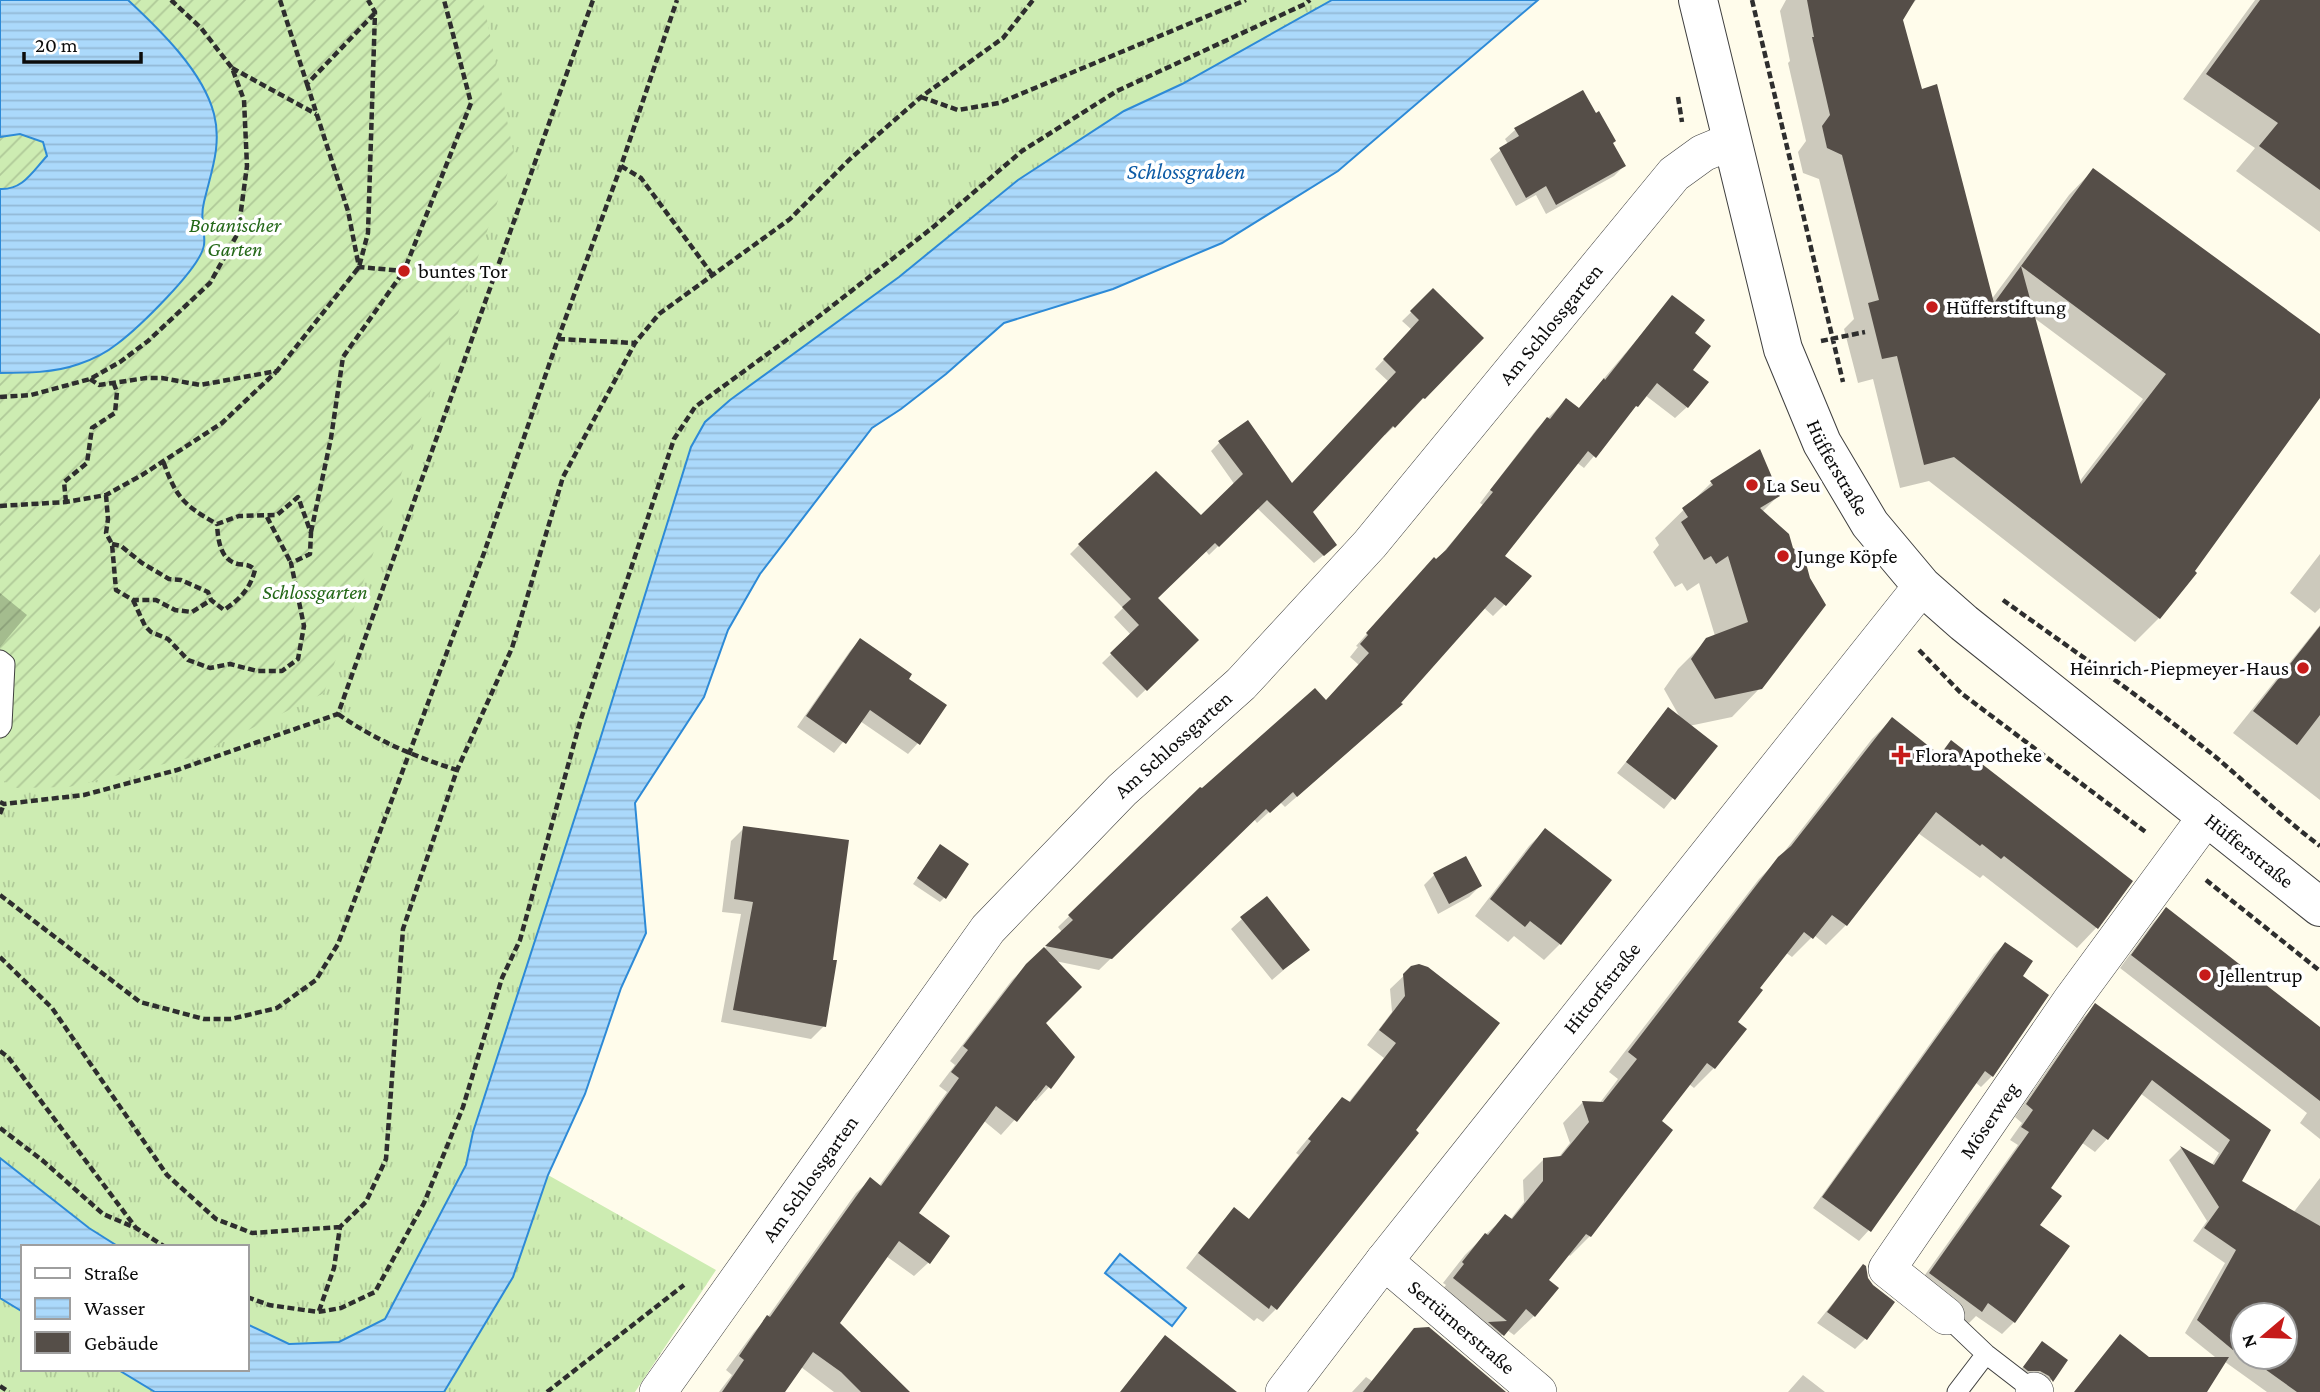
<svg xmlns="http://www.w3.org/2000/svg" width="2320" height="1392" viewBox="0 0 2320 1392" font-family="'Crimson Pro',serif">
<defs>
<pattern id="grass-tufts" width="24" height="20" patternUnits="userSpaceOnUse" patternTransform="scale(1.75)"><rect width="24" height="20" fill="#cdecb2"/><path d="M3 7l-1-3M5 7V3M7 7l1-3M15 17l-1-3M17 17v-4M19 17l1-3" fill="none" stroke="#afc998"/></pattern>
<pattern id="garden-furrows" width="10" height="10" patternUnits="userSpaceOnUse" patternTransform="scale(1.75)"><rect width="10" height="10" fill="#cdecb2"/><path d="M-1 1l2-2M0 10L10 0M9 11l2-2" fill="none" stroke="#afc998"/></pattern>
<pattern id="water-rules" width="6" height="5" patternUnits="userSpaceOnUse" patternTransform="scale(1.75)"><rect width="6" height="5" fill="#abd9fb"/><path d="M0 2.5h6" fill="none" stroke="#92b9d6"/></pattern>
</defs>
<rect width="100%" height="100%" fill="#fffceb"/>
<!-- grass -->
<path fill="url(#grass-tufts)" d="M128,0H1332L1182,84L1124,111L1018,180L899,277L730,400L705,422L691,447L598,746L473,1132L466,1165L385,1319L339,1342L289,1344L247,1324V1247H119L89,1228L0,1158V373Z
M548,1175L716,1270L635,1392H444L513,1277Z
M0,1298L23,1312V1369H117L155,1392H0Z"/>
<!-- garden -->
<path fill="url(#garden-furrows)" d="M0,0H483L514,155L324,693L193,757L69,787L17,788L0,779Z"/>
<!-- water -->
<path fill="url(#water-rules)" stroke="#2d8ad7" stroke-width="2" d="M0,0H128C159,29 203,71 214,114C222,145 211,172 204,202C199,222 206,229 204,245C201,268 137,329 117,344C107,352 91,360 79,364C54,373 26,373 0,373V189C23,190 32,172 47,156L43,142L20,134L0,137Z
M1332,0H1538L1338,171L1222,243L1113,289L1004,323L946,374L901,409L872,428L760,574L728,630L704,697L635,803L646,933L621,988L585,1094L548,1175L513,1277L444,1392H155L117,1369H247V1324L289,1344L339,1342L385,1319L466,1165L473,1132L598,746L691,447L705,422L730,400L899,277L1018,180L1124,111L1182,84Z
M0,1158L89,1228L119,1247H23V1312L0,1298Z
M1120,1254L1186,1308L1172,1326L1105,1273Z"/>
<!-- shadow -->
<path fill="#0003" fill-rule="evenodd" d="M1786,0H1916L1901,19L1920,91L1991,300L2069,195L2093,170L2320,336V395L2159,618L2135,642L1929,481L1900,488L1873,379L1858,383L1844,329L1854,319L1819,179L1803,173L1798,152L1806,141L1788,63L1790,61L1780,11ZM2033,317L2143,399L2079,482Z
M2255,0H2320V232L2236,171L2255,148L2183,99Z
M1583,92L1624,166L1614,176L1546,214L1536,195L1516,206L1490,159L1508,144L1505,139L1515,130Z
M1433,291L1481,338L1415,407L1385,435L1383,433L1311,512L1325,554L1314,563L1257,508L1209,555L1205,550L1156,598L1197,640L1137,698L1102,663L1131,635L1114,617L1123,608L1070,554L1079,545L1201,518L1235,485L1211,451L1220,442L1292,485L1389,382L1375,369L1412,330L1402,321Z
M1673,297L1693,333L1687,407L1675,418L1645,395L1584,468L1576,462L1502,556L1505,604L1493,616L1483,607L1389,716L1285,807L1280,802L1257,823L1254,819L1099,970L1055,961L1043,1023L1049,1087L1036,1101L1033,1099L1001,1135L984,1121L917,1214L948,1236L928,1263L914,1276L886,1256L837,1323L884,1392H834L801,1367L782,1392H719L732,1375L726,1370L754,1332L767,1318L856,1193L870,1180L879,1186L947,1092L939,1086L955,1065L950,1061L1012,980L1062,932L1058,927L1200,789L1202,791L1326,702L1359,665L1350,657L1358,647L1356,646L1423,571L1436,561L1483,505L1480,503L1536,430L1566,400L1578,409Z
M1711,483L1778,496L1762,512L1761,687L1732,717L1689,726L1715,746L1664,809L1617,773L1668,710L1682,721L1664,689L1678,669L1707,640L1715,636L1699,583L1687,591L1682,583L1675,587L1653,552L1659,545L1655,538Z
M2320,554V608L2315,613L2290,593Z
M0,593L27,615L0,647Z
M2320,625V800L2233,733Z
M860,640L906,679L918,743L908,754L860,721L834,753L797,727L850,651Z
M1892,719L1938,756L1951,743L2130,882L2096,928L2077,948L1983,875L1980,878L1918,833L1846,925L1826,945L1814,935L1792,957L1785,952L1735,1023L1714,1068L1694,1088L1689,1084L1659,1122L1590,1236L1570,1256L1568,1254L1547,1281L1534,1316L1514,1335L1507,1330L1483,1354L1434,1299L1446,1285L1443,1283L1465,1255L1485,1235L1506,1216L1510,1220L1524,1202L1523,1180L1543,1160L1558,1158L1570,1143L1563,1123L1582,1103L1599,1104L1618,1079L1609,1072L1759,879L1777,861L1872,739Z
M744,828L824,1026L811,1039L721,1022L741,914L722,912L731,841Z
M1545,830L1610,880L1560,944L1544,960L1514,936L1508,942L1475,916L1529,846Z
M936,851L944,898L940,902L913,884Z
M1434,875L1480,886L1469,897L1438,914L1424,885Z
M2166,910L2320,1030V1139L2300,1123L2307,1113L2120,968L2154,922Z
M1242,919L1307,950L1272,980L1231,929Z
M2005,944L2020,976L2047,996L1992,1076L1981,1087L1975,1082L1869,1230L1859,1241L1813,1208L1994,954Z
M1412,968L1497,1023L1276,1309L1263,1322L1257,1318L1254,1321L1186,1268L1221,1223L1234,1210L1248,1220L1299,1155L1296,1153L1329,1113L1343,1099L1348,1103L1384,1058L1367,1045L1392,1012L1390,989Z
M2096,1005L2268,1131L2239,1182L2293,1213L2320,1178V1392H2267L2221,1359L2220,1361L2185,1333L2225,1263L2193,1241L2207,1221L2169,1160L2181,1148L2211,1166L2219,1153L2140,1093L2107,1139L2095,1152L2081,1142L2049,1188L2014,1322L2002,1334L1976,1316L1969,1323L1917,1286L2018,1145L2010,1140L2022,1123L2015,1117L2083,1018ZM2243,1315H2285V1357H2243Z
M1863,1266L1866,1278L1872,1286L1865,1339L1855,1349L1817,1323Z
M1415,1329L1494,1392H1352L1366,1377L1372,1381Z
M2038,1348L2066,1361L2047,1385L2019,1372Z
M1803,1375L1825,1392H1788Z"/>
<!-- building -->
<path fill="#554e48" d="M1807,0H1915L1903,20L1922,89L1937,84L1994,303L2021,266L2081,484L2166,374L2021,266L2093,168L2320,334V398L2195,571L2197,573L2160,619L1954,457L1924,465L1897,356L1882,359L1868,303L1879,300L1842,155L1827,148L1822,126L1830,115L1812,37H1814Z
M2260,0H2320V190L2259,146L2278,123L2206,74Z
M1583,90L1596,113L1599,111L1616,141L1613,143L1626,166L1556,205L1546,186L1526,198L1499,148L1519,136L1514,128Z
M1433,288L1484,338L1425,399L1423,398L1395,428L1393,426L1313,512L1337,545L1324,556L1267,500L1219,547L1215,543L1158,598L1199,640L1147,691L1110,653L1139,625L1122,607L1131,599L1078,544L1156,471L1201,515L1243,474L1218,441L1248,420L1292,483L1396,372L1383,359L1419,320L1410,311Z
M1672,295L1705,320L1695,333L1711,346L1693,370L1709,382L1688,408L1657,383L1638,407L1636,406L1596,458L1588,451L1505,556L1532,576L1506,606L1495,597L1401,703L1403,704L1297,797L1293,792L1270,813L1266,809L1112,959L1045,946L1073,920L1068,915L1200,787L1202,788L1315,688L1326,700L1369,653L1360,644L1368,635L1366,633L1434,557L1436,559L1446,550L1493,492L1490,490L1547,417L1550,419L1566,398L1579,408L1604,378L1605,380Z
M1760,449L1780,496L1760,508L1789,534L1793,548L1804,556L1810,578L1826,605L1762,689L1715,699L1691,659L1706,638L1748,622L1728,556L1716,564L1711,556L1704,560L1681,522L1688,517L1682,508L1713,485L1710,481Z
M2320,626V715L2297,745L2253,711Z
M860,638L912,674L909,679L947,705L920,745L870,710L846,744L806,716Z
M1668,707L1718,746L1675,800L1626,762Z
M1892,717L1940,755L1951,740L2133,881L2098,929L2004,856L2001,859L1982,844L1980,846L1936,812L1847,926L1832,915L1813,939L1804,932L1760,988L1763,990L1738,1022L1747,1029L1715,1069L1707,1063L1662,1121L1673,1130L1591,1237L1586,1234L1549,1280L1559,1288L1535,1317L1526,1309L1504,1336L1488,1322L1507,1321L1453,1278L1464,1264L1462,1262L1485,1233L1488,1235L1505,1214L1512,1219L1543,1181V1158L1561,1156L1589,1122L1582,1101L1603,1102L1637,1059L1628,1052L1778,857L1791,846Z
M743,826L849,840L833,960H837L826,1027L733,1010L753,902L734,899Z
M1545,828L1612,880L1561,945L1530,921L1525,927L1490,899Z
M940,844L969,864L946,899L917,878Z
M1466,856L1482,886L1449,904L1433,873Z
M1267,896L1310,950L1283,970L1240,917Z
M2166,907L2320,1027V1101L2131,955Z
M2005,942L2033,961L2023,976L2049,995L1993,1077L1985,1071L1871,1232L1822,1197Z
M1044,947L1082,987L1046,1023L1075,1057L1051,1089L1046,1085L1017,1122L996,1106L919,1213L950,1236L930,1264L899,1241L840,1323L910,1392H861L841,1372L813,1352L785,1392H722L744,1360L739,1356L767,1315L770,1317L870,1177L881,1186L959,1078L951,1072L968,1050L963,1046L1026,964Z
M1419,964L1428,967L1500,1023L1416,1130L1419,1133L1277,1310L1271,1305L1269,1309L1198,1253L1234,1207L1249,1219L1311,1141L1308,1139L1342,1097L1350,1102L1396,1043L1379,1030L1405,996L1403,974L1411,966Z
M2095,1003L2271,1130L2242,1181L2320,1226V1392H2297L2248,1357H2285V1315H2243V1354L2235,1348L2233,1350L2197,1320L2236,1250L2204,1228L2219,1207L2180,1146L2214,1165L2230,1140L2152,1080L2108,1140L2093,1129L2051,1188L2062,1196L2040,1225L2070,1246L2015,1323L1988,1303L1982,1312L1929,1273L2029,1132L2021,1127L2033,1110L2026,1104Z
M1863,1264L1866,1266L1868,1278L1873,1285L1895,1302L1867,1340L1827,1312Z
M1429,1327L1506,1392H1363L1414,1328Z
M2120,1334L2149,1357H2229L2207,1392H2074Z
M1165,1335L1237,1392H1120Z
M2042,1341L2068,1360L2053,1382L2049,1376L2040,1371H2028L2023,1367Z"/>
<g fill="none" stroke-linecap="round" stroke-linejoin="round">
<!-- service casing -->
<g stroke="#3f3f3f" stroke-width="21">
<path id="service" d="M0,660L5,664L2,725L0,728
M1946,1316L1986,1354L2034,1391
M1957,1392L1986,1354"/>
</g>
<!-- minor casing -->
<g stroke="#3f3f3f" stroke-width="38">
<g id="minor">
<path id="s1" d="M1384,1261L1538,1392"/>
<path id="s2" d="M1946,1316L1887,1269L2071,1001L2207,816"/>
<path d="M2034,1391L2035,1392"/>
<path id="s3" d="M658,1392L988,929L1122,790L1241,684L1370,544L1674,174L1703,153L1732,141"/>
<path id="s4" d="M1284,1392L1384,1261L1922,586"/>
</g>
</g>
<!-- tertiary casing -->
<g stroke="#3f3f3f" stroke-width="40">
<g id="tertiary">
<path id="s5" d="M1698,0L1783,349L1822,443L1870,524L1922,586L1964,623L2320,907"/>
</g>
</g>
<!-- path -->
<path stroke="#2e2e2e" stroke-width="4.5" stroke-dasharray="7 3.5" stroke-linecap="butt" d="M280,0L307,84L375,13
M1752,0L1843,382
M232,68L316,114
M307,84L348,211L359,267L404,271L471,103L444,0
M921,97L958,110L999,103L1246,0
M1678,97L1682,122
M621,166L641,178L714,277
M558,339L635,343
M1821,341L1865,332
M90,379L99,385L146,378H162L200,385L277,371L359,267L368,233L375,12L368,0
M0,397L31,395L90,379L120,362L148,341L210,283L238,233L247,166L244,100L232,68L201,28L171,0
M106,495L108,519L106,533L112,544L116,590L133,600H156L175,610L192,612L211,600
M66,502L64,482L87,463L92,428L115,413L117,392L114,384
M0,506L66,502L106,495L142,475L222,423L276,372
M267,517L291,563
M311,532L331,438L343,357L404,271
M112,544L121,546L142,563L169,579L181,580L208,592L211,600L224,610C240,599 250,589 255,570C249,564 246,565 238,564C220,560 218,540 217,524
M133,600L145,626L151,632L168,639L188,660L210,668L230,664L257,671H282L298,659L304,626L291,563L310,554L311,533L298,497L277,515L239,516L217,524C183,505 176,497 163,461
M2003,600C2075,652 2149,702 2218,759C2252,788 2284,819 2320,846
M1919,650L1961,693L2147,833
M338,714C375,740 413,756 457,770
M0,802L4,804L84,795L177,770L338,714L593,0
M0,814L4,804
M2206,880L2320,971
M0,895L140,1002L204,1019H231L277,1008L316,980L338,944L484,553L558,339L621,166L677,0
M0,957L52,1008L167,1175L216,1219L252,1233L340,1227
M0,1051L8,1057L136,1228
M0,1128L42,1160L103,1214L136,1228L165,1247
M247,1297L269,1305L318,1312L341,1308L375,1292L424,1203L463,1107L502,978L520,940L580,722L674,439L695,407L818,317L932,228L1022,151L1117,91L1305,4L1310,0
M319,1311L334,1268L340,1227L366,1202L386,1159L403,929L457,770L512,648L563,477L635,343L659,314L790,219L850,159L921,97L1003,38L1033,0
M0,1386L9,1392
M547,1392L684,1285"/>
<!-- service -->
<use href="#service" stroke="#fff" stroke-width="19"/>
<!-- minor -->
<use href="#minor" stroke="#fff" stroke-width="37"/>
<!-- tertiary -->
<use href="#tertiary" stroke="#fff" stroke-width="38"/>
</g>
<!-- markers -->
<g fill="#c61b1a" stroke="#fff" stroke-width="2.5">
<circle cx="404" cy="271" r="7"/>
<circle cx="1932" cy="307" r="7"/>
<circle cx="1752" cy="485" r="7"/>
<circle cx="1783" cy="556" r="7"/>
<circle cx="2303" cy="668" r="7"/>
<path d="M1897.5 744.5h7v7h7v7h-7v7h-7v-7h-7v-7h7z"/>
<circle cx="2205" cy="975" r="7"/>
</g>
<g text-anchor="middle" stroke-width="7" stroke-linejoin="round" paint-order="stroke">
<!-- park labels -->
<g font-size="21" font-style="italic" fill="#246818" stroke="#fff">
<text x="235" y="232">Botanischer<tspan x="235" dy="24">Garten</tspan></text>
<text x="315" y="599">Schlossgarten</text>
</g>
<!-- poi labels -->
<g font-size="21" fill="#0c0c0c" stroke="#fff" text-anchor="start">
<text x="418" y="278">buntes Tor</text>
<text x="1946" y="314">Hüfferstiftung</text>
<text x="1766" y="492">La Seu</text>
<text x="1797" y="563">Junge Köpfe</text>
<text x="2289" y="675" text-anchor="end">Heinrich-Piepmeyer-Haus</text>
<text x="1915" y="762">Flora Apotheke</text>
<text x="2219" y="982">Jellentrup</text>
</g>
<!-- street labels -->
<g font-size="21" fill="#0c0c0c" stroke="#fff">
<text dy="7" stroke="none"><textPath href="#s3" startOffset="1396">Am Schlossgarten</textPath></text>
<text dy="7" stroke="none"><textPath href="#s5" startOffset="490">Hüfferstraße</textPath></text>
<text dy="7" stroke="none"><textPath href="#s3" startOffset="830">Am Schlossgarten</textPath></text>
<text dy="7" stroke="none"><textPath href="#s5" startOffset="1057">Hüfferstraße</textPath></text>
<text dy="7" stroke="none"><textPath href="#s4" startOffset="514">Hittorfstraße</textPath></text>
<text dy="7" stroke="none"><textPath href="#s2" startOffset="256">Möserweg</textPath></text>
<text dy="7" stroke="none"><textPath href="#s3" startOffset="262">Am Schlossgarten</textPath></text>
<text dy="7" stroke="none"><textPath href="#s1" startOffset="102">Sertürnerstraße</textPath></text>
</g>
<!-- water labels -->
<g font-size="23" font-style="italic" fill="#0d5ba6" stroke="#fff">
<text x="1186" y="179">Schlossgraben</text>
</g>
</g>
<!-- legend -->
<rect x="21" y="1245" width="228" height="126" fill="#ffffff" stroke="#9e9e9e" stroke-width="2"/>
<rect x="35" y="1268" width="35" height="10" fill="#ffffff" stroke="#9e9e9e" stroke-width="2"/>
<text x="84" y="1280" font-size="21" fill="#0c0c0c">Straße</text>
<rect x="35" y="1298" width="35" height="21" fill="url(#water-rules)" stroke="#9e9e9e" stroke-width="2"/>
<text x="84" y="1315" font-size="21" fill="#0c0c0c">Wasser</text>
<rect x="35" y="1332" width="35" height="21" fill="#554e48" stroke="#9e9e9e" stroke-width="2"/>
<text x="84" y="1350" font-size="21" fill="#0c0c0c">Gebäude</text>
<!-- north arrow -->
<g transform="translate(2264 1336) rotate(251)"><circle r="33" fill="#ffffff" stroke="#9e9e9e" stroke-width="2"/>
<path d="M0-5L12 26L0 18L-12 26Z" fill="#c61b1a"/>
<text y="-10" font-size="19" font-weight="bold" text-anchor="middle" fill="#0c0c0c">N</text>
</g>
<!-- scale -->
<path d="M24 52v10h117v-10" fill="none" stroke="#0c0c0c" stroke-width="3.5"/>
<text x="35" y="52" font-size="21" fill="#0c0c0c" stroke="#ffffff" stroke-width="5" paint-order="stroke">20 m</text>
</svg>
